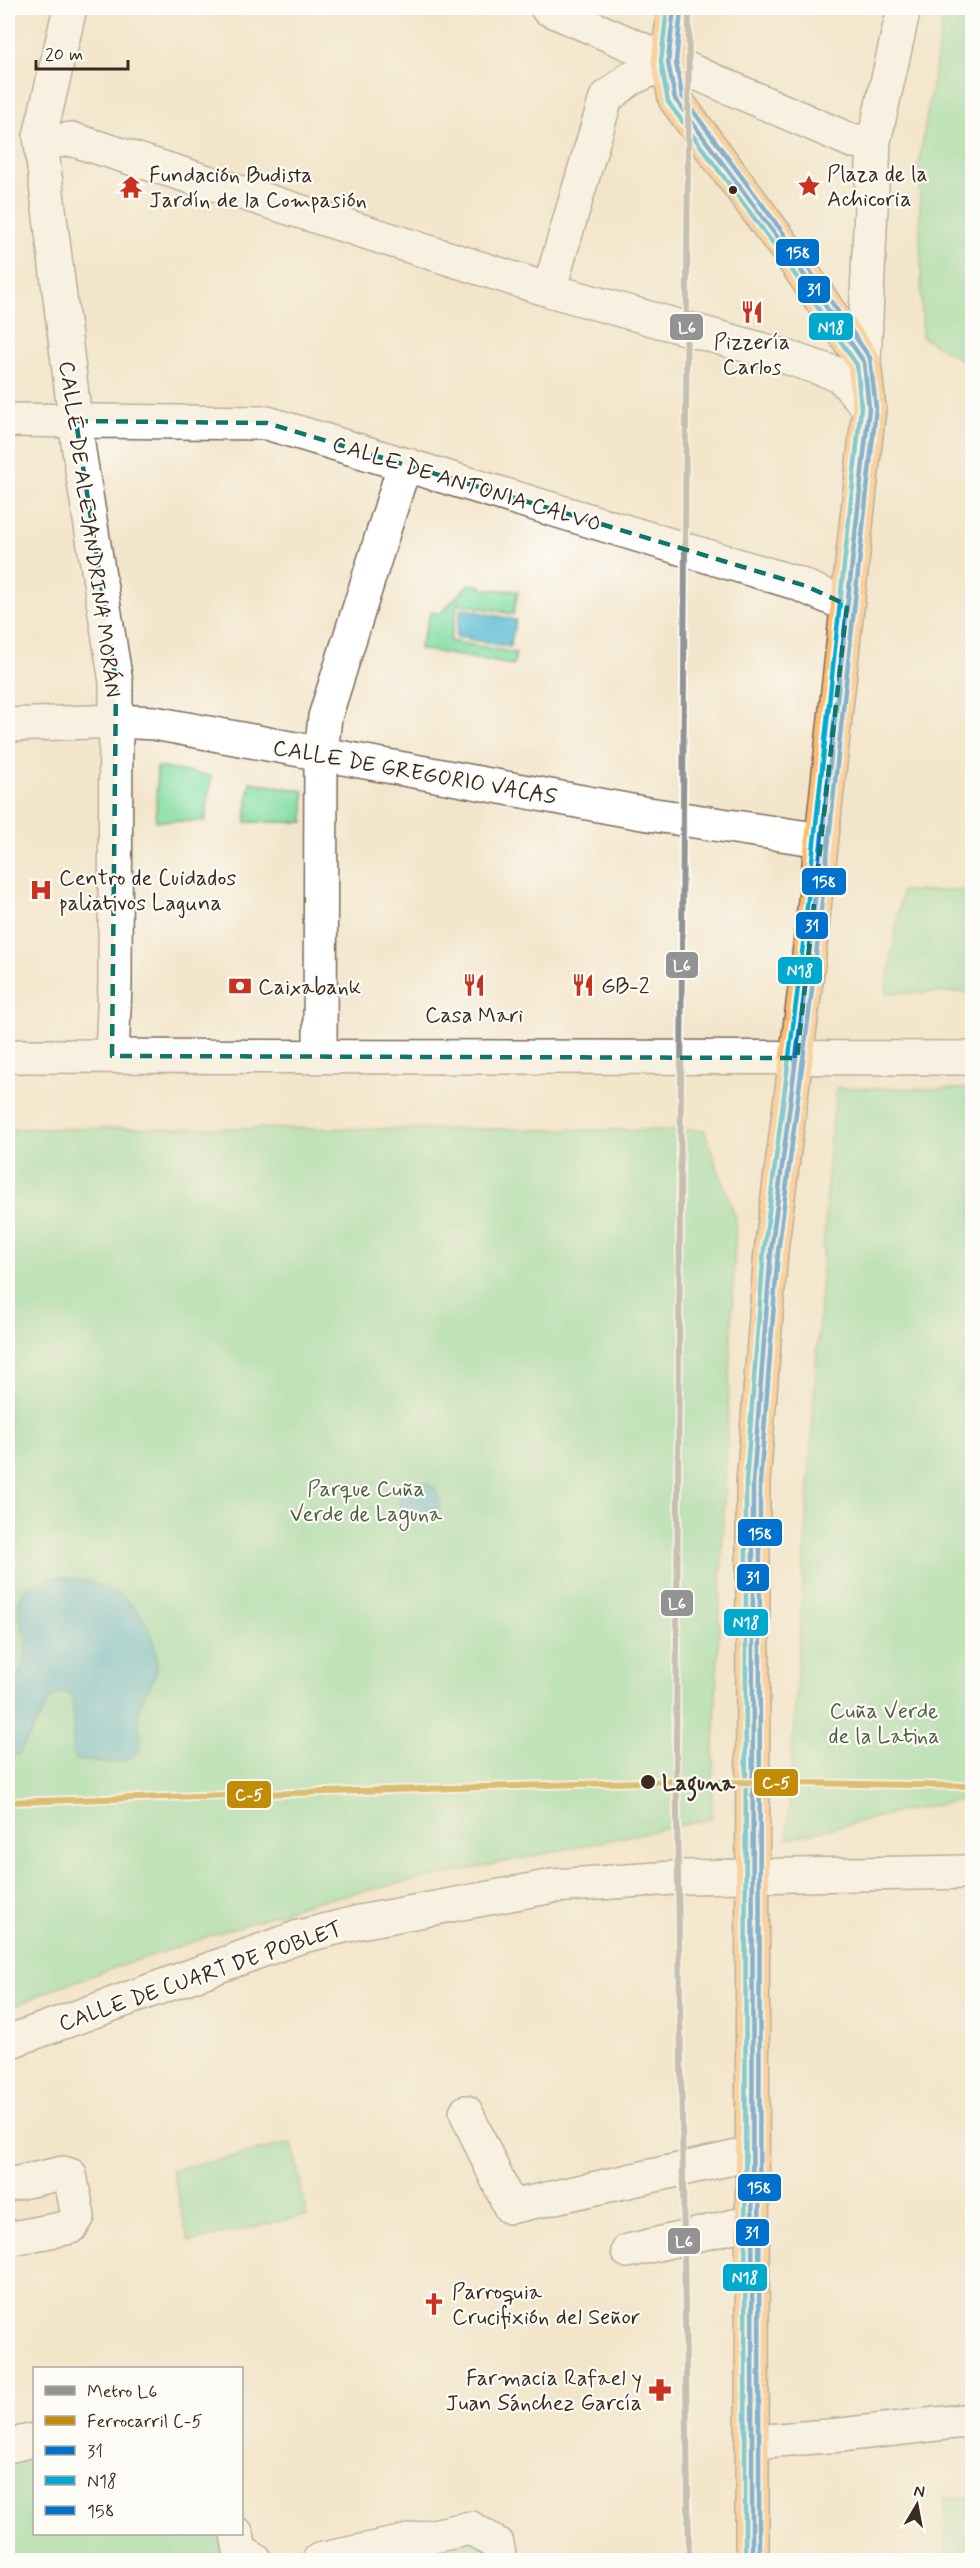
<svg xmlns="http://www.w3.org/2000/svg" width="980" height="2568" viewBox="0 0 980 2568" font-family="Mynerve,sans-serif">
<rect width="100%" height="100%" fill="#fdfcf7"/>
<filter id="ink" filterUnits="userSpaceOnUse"><feTurbulence type="fractalNoise" baseFrequency=".0167" numOctaves="2"/><feDisplacementMap in="SourceGraphic" scale="12" xChannelSelector="R" yChannelSelector="G"/><feConvolveMatrix kernelMatrix="1 2 1 2 8 2 1 2 1" color-interpolation-filters="sRGB"/></filter>
<filter id="wash" filterUnits="userSpaceOnUse"><feTurbulence type="fractalNoise" baseFrequency=".008" numOctaves="4" result="noise"/><feDisplacementMap in="SourceGraphic" scale="24" xChannelSelector="R" yChannelSelector="G"/><feGaussianBlur stdDeviation="1.35" result="paint"/><feColorMatrix in="noise" values="0 0 0 0 0 0 0 0 0 0 0 0 0 0 0 0 0 1.4 0 .05"/><feComposite in="paint" operator="in"/></filter>
<g filter="url(#wash)">
<rect width="100%" height="100%" fill="#f3e5cb"/>
<!-- green -->
<path fill="#83dda3" stroke="#5f8460" stroke-width="1.5" d="M945,8H972V366L922,337L919,162Z
M469,584L482,586V589L518,591L513,614L458,603L450,641L516,653L513,665L419,649L431,612L440,614Z
M157,767L211,776L205,821H156Z
M250,782L304,791V822H246Z
M902,891H972V992L886,993Z
M837,1088L972,1089V1798L903,1811L787,1839L830,1141Z
M154,1128L704,1130L736,1219L711,1819L312,1902L55,1988L8,2009V1129Z
M292,2143L307,2215L189,2242L172,2170Z
M34,2440V2534H237L255,2560H8V2446Z
M946,2497L972,2498V2560H946Z
M471,2528L500,2560H319Z"/>
<!-- water -->
<path fill="#53bad1" stroke="#477278" stroke-width="1.5" d="M461,608L516,620L510,647L456,637Z
M399 1502a20 20 0 1 1 40 0a20 20 0 1 1-40 0Z
M57,1577C96,1580 134,1593 150,1632C153,1642 158,1654 157,1664C156,1682 142,1694 139,1710C136,1724 147,1744 135,1755C122,1767 93,1761 77,1760L73,1753V1702L68,1693L60,1692L51,1698L18,1755L8,1756V1690C19,1678 28,1661 26,1643C24,1622 7,1598 34,1584C41,1581 50,1579 57,1577Z"/>
</g>
<g filter="url(#ink)">
<g fill="none" stroke-linecap="round" stroke-linejoin="round">
<!-- minor casing -->
<g stroke="#7b6b5b" stroke-width="36">
<path id="minor" d="M70,8L40,136L79,451L116,682L115,984L112,1056
M547,8L852,141H874
M40,136L58,141L71,139L549,290L774,353L840,375L869,408
M549,290L606,98L630,79L668,62
M864,362L874,141L904,8
M8,420L267,423L796,583L847,605
M8,725L117,721L154,723L642,813L821,840
M8,1056L972,1058
M320,1057L321,753L325,717L399,482L408,465
M8,2042L299,1937L360,1922L553,1886L688,1877L972,1872
M466,2112L510,2207L751,2154
M8,2185L63,2173L70,2175L78,2216L71,2227L8,2239
M628,2251L751,2222
M752,2442L841,2435L972,2420
M8,2446L34,2440
M237,2534L240,2551L255,2560
M319,2560L471,2528L497,2544L500,2560"/>
</g>
<!-- major casing -->
<g stroke="#7b6b5b" stroke-width="36">
<path id="major" d="M674,8L668,62L675,99L789,253L864,362L869,408L807,973L771,1251L753,1483L752,2560"/>
</g>
<!-- minor -->
<use href="#minor" stroke="#fff" stroke-width="33"/>
<!-- major -->
<use href="#major" stroke="#febc70" stroke-width="33"/>
<!-- bus-1 casing -->
<g stroke="#fdfcf7" stroke-width="9">
<path id="bus-1" d="M674,8L668,62L675,99L789,253L864,362L869,408L807,973L771,1251L753,1483L752,2560"/>
</g>
<!-- bus-2 casing -->
<g stroke="#fdfcf7" stroke-width="9">
<path id="bus-2" d="M667,8L661,62L668,102L783,257L857,365L861,408L800,972L764,1250L746,1482L745,2560"/>
</g>
<!-- bus-3 casing -->
<g stroke="#fdfcf7" stroke-width="9">
<path id="bus-3" d="M681,9L676,62L682,96L795,249L870,358L876,408L814,974L778,1252L760,1483L759,2560"/>
</g>
<!-- bus-1 -->
<use href="#bus-1" stroke="#0072ce" stroke-width="4.5"/>
<!-- bus-2 -->
<use href="#bus-2" stroke="#00a9ce" stroke-width="4.5"/>
<!-- bus-3 -->
<use href="#bus-3" stroke="#0072ce" stroke-width="4.5"/>
<!-- rail-1 casing -->
<g stroke="#fdfcf7" stroke-width="10">
<path id="rail-1" d="M8,1802L674,1781L972,1786"/>
</g>
<!-- rail-1 -->
<use href="#rail-1" stroke="#c18d09" stroke-width="6"/>
<!-- metro-1 casing -->
<g stroke="#fdfcf7" stroke-width="10">
<path id="metro-1" d="M689,8L676,1752L689,2560"/>
</g>
<!-- metro-1 -->
<use href="#metro-1" stroke="#939393" stroke-width="6"/>
</g>
</g>
<!-- marked area -->
<path d="M0 0H980V2568H0ZM76,421L267,423L806,586L847,605L797,1058L112,1056L116,682Z" fill="#f3e5cb" fill-opacity=".55" fill-rule="evenodd"/>
<path fill="none" stroke="#0f766e" stroke-width="4.5" stroke-dasharray="12 8" stroke-linejoin="round" d="M76,421L267,423L806,586L847,605L797,1058L112,1056L116,682Z"/>
<!-- icons -->
<defs>
<g id="sight-bare" transform="scale(1.8)"><path d="M0-6L1.8-2.2L6-1.7L2.9 1.2L3.7 5.4L0 3.3L-3.7 5.4L-2.9 1.2L-6-1.7L-1.8-2.2Z" fill="#c8321e" stroke="#fdfcf7" stroke-width="2.5" paint-order="stroke"/></g>
<g id="temple-bare" transform="scale(1.8)"><path d="M0-6L5-2H3V0L6.5 2.5H4V6H1.5V3h-3V6H-4V2.5H-6.5L-3 0V-2H-5Z" fill="#c8321e" stroke="#fdfcf7" stroke-width="2.5" paint-order="stroke"/></g>
<g id="restaurant-bare" transform="scale(1.8)"><path d="M-5-6h1v4h1v-4h1v4h1v-4h1v5L-1.5 .5V6h-2V.5L-5-1ZM5-6V6H3V1.5H1.5Q1.5-4 5-6Z" fill="#c8321e" stroke="#fdfcf7" stroke-width="2.5" paint-order="stroke"/></g>
<g id="hospital-bare" transform="scale(1.8)"><path d="M-5-5h3v3.5h4V-5h3V5h-3V1.5h-4V5h-3Z" fill="#c8321e" stroke="#fdfcf7" stroke-width="2.5" paint-order="stroke"/></g>
<g id="bank-bare" transform="scale(1.8)"><path d="M-6-4H6V4H-6ZM0-2.3a2.3 2.3 0 1 0 0 4.6a2.3 2.3 0 1 0 0-4.6Z" fill="#c8321e" stroke="#fdfcf7" stroke-width="2.5" paint-order="stroke"/></g>
<g id="church-bare" transform="scale(1.8)"><path d="M-1.2-6h2.4v3.5h3.3v2.4h-3.3V6h-2.4V-.1h-3.3v-2.4h3.3Z" fill="#c8321e" stroke="#fdfcf7" stroke-width="2.5" paint-order="stroke"/></g>
<g id="pharmacy-bare" transform="scale(1.8)"><path d="M-2-6h4v4h4v4h-4v4h-4v-4h-4v-4h4Z" fill="#c8321e" stroke="#fdfcf7" stroke-width="2.5" paint-order="stroke"/></g>
</defs>
<g fill-rule="evenodd">
<use href="#sight-bare" x="809" y="186"/>
<use href="#temple-bare" x="131" y="187"/>
<use href="#restaurant-bare" x="752" y="312"/>
<use href="#hospital-bare" x="41" y="890"/>
<use href="#restaurant-bare" x="474" y="985"/>
<use href="#restaurant-bare" x="583" y="985"/>
<use href="#bank-bare" x="240" y="986"/>
<use href="#church-bare" x="434" y="2304"/>
<use href="#pharmacy-bare" x="660" y="2390"/>
</g>
<!-- markers -->
<g fill="#3b2a1e" stroke="#fdfcf7" stroke-width="2">
<circle cx="733" cy="190" r="5"/>
<circle cx="648" cy="1782" r="8"/>
</g>
<g text-anchor="middle" stroke-width="4.5" stroke-linejoin="round" paint-order="stroke">
<!-- poi labels -->
<g font-size="22" fill="#3b2a1e" stroke="#fdfcf7" text-anchor="start">
<text x="827" y="181">Plaza de la<tspan x="827" dy="25">Achicoria</tspan></text>
<text x="149" y="182">Fundación Budista<tspan x="149" dy="25">Jardín de la Compasión</tspan></text>
<text x="752" y="349" text-anchor="middle">Pizzería<tspan x="752" dy="25">Carlos</tspan></text>
<text x="59" y="885">Centro de Cuidados<tspan x="59" dy="25">paliativos Laguna</tspan></text>
<text x="601" y="993">GB-2</text>
<text x="258" y="994">Caixabank</text>
<text x="474" y="1022" text-anchor="middle">Casa Mari</text>
<text x="452" y="2299">Parroquia<tspan x="452" dy="25">Crucifixión del Señor</tspan></text>
<text x="642" y="2385" text-anchor="end">Farmacia Rafael y<tspan x="642" dy="25">Juan Sánchez García</tspan></text>
</g>
<!-- street labels -->
<g font-size="22" fill="#3b2a1e" stroke="#fdfcf7">
<text transform="translate(467 483) rotate(17)" y="8">CALLE DE ANTONIA CALVO</text>
<text transform="translate(91 529) rotate(82)" y="8">CALLE DE ALEJANDRINA MORÁN</text>
<text transform="translate(415 771) rotate(10)" y="8">CALLE DE GREGORIO VACAS</text>
<text transform="translate(200 1975) rotate(-19)" y="8">CALLE DE CUART DE POBLET</text>
</g>
<!-- park labels -->
<g font-size="22" fill="#516046" stroke="#fdfcf7">
<text x="366" y="1496">Parque Cuña<tspan x="366" dy="25">Verde de Laguna</tspan></text>
<text x="884" y="1718">Cuña Verde<tspan x="884" dy="25">de la Latina</tspan></text>
</g>
<!-- stop labels -->
<g font-size="22" font-weight="bold" fill="#3b2a1e" stroke="#fdfcf7" text-anchor="start">
<text x="662" y="1790">Laguna</text>
</g>
</g>
<g stroke="#fdfcf7" stroke-width="2">
<rect x="775" y="238" width="45" height="29" rx="6" fill="#0072ce"/>
<rect x="797" y="275" width="34" height="29" rx="6" fill="#0072ce"/>
<rect x="808" y="312" width="46" height="29" rx="6" fill="#00a9ce"/>
<rect x="669" y="313" width="35" height="28" rx="6" fill="#939393"/>
<rect x="801" y="867" width="46" height="29" rx="6" fill="#0072ce"/>
<rect x="795" y="911" width="34" height="29" rx="6" fill="#0072ce"/>
<rect x="665" y="951" width="34" height="28" rx="6" fill="#939393"/>
<rect x="777" y="956" width="46" height="29" rx="6" fill="#00a9ce"/>
<rect x="737" y="1518" width="46" height="29" rx="6" fill="#0072ce"/>
<rect x="736" y="1563" width="34" height="29" rx="6" fill="#0072ce"/>
<rect x="660" y="1589" width="34" height="28" rx="6" fill="#939393"/>
<rect x="723" y="1608" width="46" height="29" rx="6" fill="#00a9ce"/>
<rect x="753" y="1768" width="46" height="29" rx="6" fill="#c18d09"/>
<rect x="226" y="1780" width="46" height="29" rx="6" fill="#c18d09"/>
<rect x="737" y="2173" width="45" height="29" rx="6" fill="#0072ce"/>
<rect x="735" y="2218" width="35" height="29" rx="6" fill="#0072ce"/>
<rect x="667" y="2227" width="34" height="28" rx="6" fill="#939393"/>
<rect x="722" y="2263" width="46" height="29" rx="6" fill="#00a9ce"/>
</g>
<g font-size="16" text-anchor="middle" font-weight="bold" fill="#fff">
<text x="798" y="258">158</text>
<text x="814" y="295">31</text>
<text x="831" y="333">N18</text>
<text x="687" y="333">L6</text>
<text x="824" y="887">158</text>
<text x="812" y="931">31</text>
<text x="682" y="971">L6</text>
<text x="800" y="976">N18</text>
<text x="760" y="1539">158</text>
<text x="753" y="1583">31</text>
<text x="677" y="1609">L6</text>
<text x="746" y="1628">N18</text>
<text x="776" y="1788">C-5</text>
<text x="249" y="1800">C-5</text>
<text x="759" y="2193">158</text>
<text x="752" y="2238">31</text>
<text x="684" y="2247">L6</text>
<text x="745" y="2283">N18</text>
</g>
<!-- margin -->
<rect width="980" height="2568" fill="none" stroke="#fdfcf7" stroke-width="30"/>
<!-- legend -->
<rect x="33" y="2367" width="210" height="168" fill="#fdfcf7" stroke="#afa8a0" stroke-width="1.5"/>
<rect x="45" y="2386" width="30" height="9" fill="#939393" stroke="#afa8a0" stroke-width="1.5"/>
<text x="87" y="2397" font-size="18" fill="#3b2a1e">Metro L6</text>
<rect x="45" y="2416" width="30" height="9" fill="#c18d09" stroke="#afa8a0" stroke-width="1.5"/>
<text x="87" y="2427" font-size="18" fill="#3b2a1e">Ferrocarril C-5</text>
<rect x="45" y="2446" width="30" height="9" fill="#0072ce" stroke="#afa8a0" stroke-width="1.5"/>
<text x="87" y="2457" font-size="18" fill="#3b2a1e">31</text>
<rect x="45" y="2476" width="30" height="9" fill="#00a9ce" stroke="#afa8a0" stroke-width="1.5"/>
<text x="87" y="2487" font-size="18" fill="#3b2a1e">N18</text>
<rect x="45" y="2506" width="30" height="9" fill="#0072ce" stroke="#afa8a0" stroke-width="1.5"/>
<text x="87" y="2517" font-size="18" fill="#3b2a1e">158</text>
<!-- north arrow -->
<g transform="translate(917 2505) rotate(10)" stroke="#fdfcf7" stroke-width="4.5" paint-order="stroke">
<path d="M0-4.5L10 22L0 15L-10 22Z" fill="#3b2a1e"/>
<text y="-9" font-size="16" font-weight="bold" text-anchor="middle" fill="#3b2a1e">N</text>
</g>
<!-- scale -->
<path d="M36 60v9h92v-9" fill="none" stroke="#3b2a1e" stroke-width="3"/>
<text x="45" y="60" font-size="18" fill="#3b2a1e" stroke="#fdfcf7" stroke-width="4.5" paint-order="stroke">20 m</text>
</svg>
